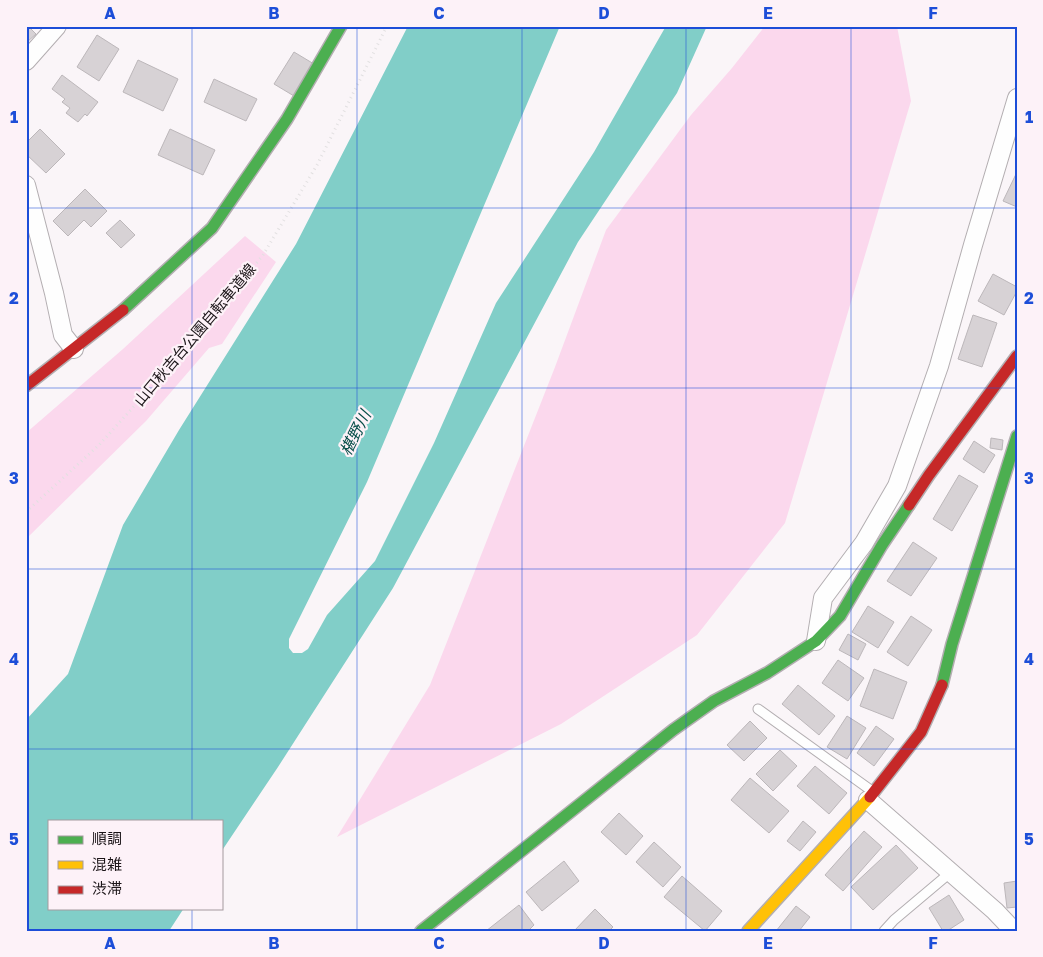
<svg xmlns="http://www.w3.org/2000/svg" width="1043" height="957" viewBox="0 0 1043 957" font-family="'Golos Text','Noto Sans JP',sans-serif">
<rect width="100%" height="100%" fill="#faf5f8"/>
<!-- green -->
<path fill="#fbd8ed" d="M765,26H897L911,101L785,523L697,635L561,724L337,837L430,685L555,367L606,230L691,115L732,68Z
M245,236L276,262L222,344L209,348L146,421L26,539V433L123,349Z"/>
<!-- water -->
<path fill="#81cec8" d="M408,26H560L367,482L289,639V648L293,653H302L308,649L327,615L375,561L434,443L496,303L594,152L666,26H707L677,93L578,242L393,588L278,767L221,852V821H49V908H184L169,931H26V720L68,674L123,525L179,430L296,244Z"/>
<!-- building -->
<path fill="#d7d2d5" stroke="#bcb7ba" d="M26,26H28L36,34L26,43Z
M97,35L119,49L99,81L77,67Z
M294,52L314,64L294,96L274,84Z
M138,60L178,79L163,111L123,92Z
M62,75L98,102L87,116L85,114L78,122L66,113L70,108L62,102L65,99L52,89Z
M214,79L257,99L246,121L204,102Z
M40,129L65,154L46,173L26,154V143Z
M170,129L215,150L203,175L158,155Z
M1017,172V207L1003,201Z
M85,189L107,211L91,227L84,220L68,236L53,221Z
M120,220L135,235L121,248L106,233Z
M993,274L1017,287V291L1004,315L978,301Z
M973,315L997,323L982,367L958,359Z
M991,438L1003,440L1002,450L990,448Z
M974,441L995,455L984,473L963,459Z
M959,475L978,486L952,531L933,519Z
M913,542L937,558L911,596L887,581Z
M868,606L894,622L878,648L852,632Z
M911,616L932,630L908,666L887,652Z
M848,634L866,644L858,660L839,650Z
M838,660L864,678L848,701L822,683Z
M874,669L907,682L893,719L860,706Z
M798,685L835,716L819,735L782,704Z
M847,716L866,728L847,759L827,747Z
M750,721L767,738L744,761L727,745Z
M876,726L894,739L874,766L857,753Z
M780,750L797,766L773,791L756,774Z
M815,766L847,793L829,814L797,786Z
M750,778L789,811L769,833L731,800Z
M619,813L643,836L626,855L601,832Z
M803,821L816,832L800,851L787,841Z
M864,831L882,847L843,891L825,875Z
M654,842L681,867L663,887L636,862Z
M896,845L918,868L873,910L851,887Z
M564,861L579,881L542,911L526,892Z
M682,876L722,911L705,931L664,897Z
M1017,881V907L1007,908L1004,883Z
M949,895L964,920L947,931H943L929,908Z
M519,905L534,925L528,931H486Z
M796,906L810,917L799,931H776Z
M595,909L613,927L609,931H574Z"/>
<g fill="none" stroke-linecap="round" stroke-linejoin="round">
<!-- lane casing -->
<g stroke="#b3aeb1" stroke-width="11">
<path id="lane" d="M758,709L872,791
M884,931L894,920L951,872"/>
</g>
<!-- street casing -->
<g stroke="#b3aeb1" stroke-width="20">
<path id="street" d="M26,61L57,26
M26,185L54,293L63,335L74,349
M816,641L823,598L864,543L897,486L939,366L973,245L1017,98
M868,800L995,911L1014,931"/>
</g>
<!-- fast casing -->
<g stroke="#b3aeb1" stroke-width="14">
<path id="fast" d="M123,310L212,228L287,119L341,26
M942,685L952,644L1017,436
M421,931L673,730L714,701L767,673L816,641L840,616L882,545L909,505"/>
</g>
<!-- slow casing -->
<g stroke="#b3aeb1" stroke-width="14">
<path id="slow" d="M748,931L870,797"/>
</g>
<!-- jam casing -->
<g stroke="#b3aeb1" stroke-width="14">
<path id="jam" d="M26,386L123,310
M909,505L929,475L1017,356
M870,797L921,732L942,685"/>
</g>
<!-- path -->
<path stroke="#e2e0e1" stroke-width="3" stroke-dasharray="1 4" stroke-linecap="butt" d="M26,512L99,445L202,331L263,255L317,165L387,26"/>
<!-- lane -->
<use href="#lane" stroke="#fefefe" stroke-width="9"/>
<!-- street -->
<use href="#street" stroke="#fefefe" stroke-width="18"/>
<!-- fast -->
<use href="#fast" stroke="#4caf50" stroke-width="11"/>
<!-- slow -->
<use href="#slow" stroke="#ffc107" stroke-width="11"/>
<!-- jam -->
<use href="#jam" stroke="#c62828" stroke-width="11"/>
</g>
<!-- grid -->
<path fill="none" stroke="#1d4ed8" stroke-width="1" stroke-opacity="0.55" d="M192,26V821M357,26V931M522,26V931M686,26V931M851,26V931M26,208H1017M26,388H1017M26,569H1017M26,749H1017M192,908V931"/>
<g text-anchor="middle" stroke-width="4.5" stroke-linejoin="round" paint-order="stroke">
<!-- street labels -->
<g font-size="15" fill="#1b1518" stroke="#fdf2f8">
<text transform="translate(195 335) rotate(-50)" y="5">山口秋吉台公園自転車道線</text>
</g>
<!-- water labels -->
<g font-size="16" font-style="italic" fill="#084e49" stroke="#fdf2f8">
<text transform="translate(355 433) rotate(-63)" y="6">椹野川</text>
</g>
</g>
<!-- border -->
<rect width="1043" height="957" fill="none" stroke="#fdf2f8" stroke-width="55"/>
<!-- legend -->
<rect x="48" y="820" width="175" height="90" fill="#fdf2f8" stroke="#a39a9e"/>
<rect x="58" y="836" width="25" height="8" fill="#4caf50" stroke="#a39a9e"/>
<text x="92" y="844" font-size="15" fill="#1b1518">順調</text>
<rect x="58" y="861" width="25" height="8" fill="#ffc107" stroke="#a39a9e"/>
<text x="92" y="870" font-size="15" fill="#1b1518">混雑</text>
<rect x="58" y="886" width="25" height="8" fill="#c62828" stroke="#a39a9e"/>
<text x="92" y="894" font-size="15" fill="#1b1518">渋滞</text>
<rect x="28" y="28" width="988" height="902" fill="none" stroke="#1d4ed8" stroke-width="2"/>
<g font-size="16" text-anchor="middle" font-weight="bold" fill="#1d4ed8">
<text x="110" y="19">A</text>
<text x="274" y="19">B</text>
<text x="439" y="19">C</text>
<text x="604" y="19">D</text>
<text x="768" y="19">E</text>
<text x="933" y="19">F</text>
<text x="14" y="123">1</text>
<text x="1029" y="123">1</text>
<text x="14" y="304">2</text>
<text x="1029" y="304">2</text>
<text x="14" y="484">3</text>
<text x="1029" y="484">3</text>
<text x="14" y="665">4</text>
<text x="1029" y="665">4</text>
<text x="14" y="845">5</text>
<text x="1029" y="845">5</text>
<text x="110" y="949">A</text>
<text x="274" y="949">B</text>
<text x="439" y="949">C</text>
<text x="604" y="949">D</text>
<text x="768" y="949">E</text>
<text x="933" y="949">F</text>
</g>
</svg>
